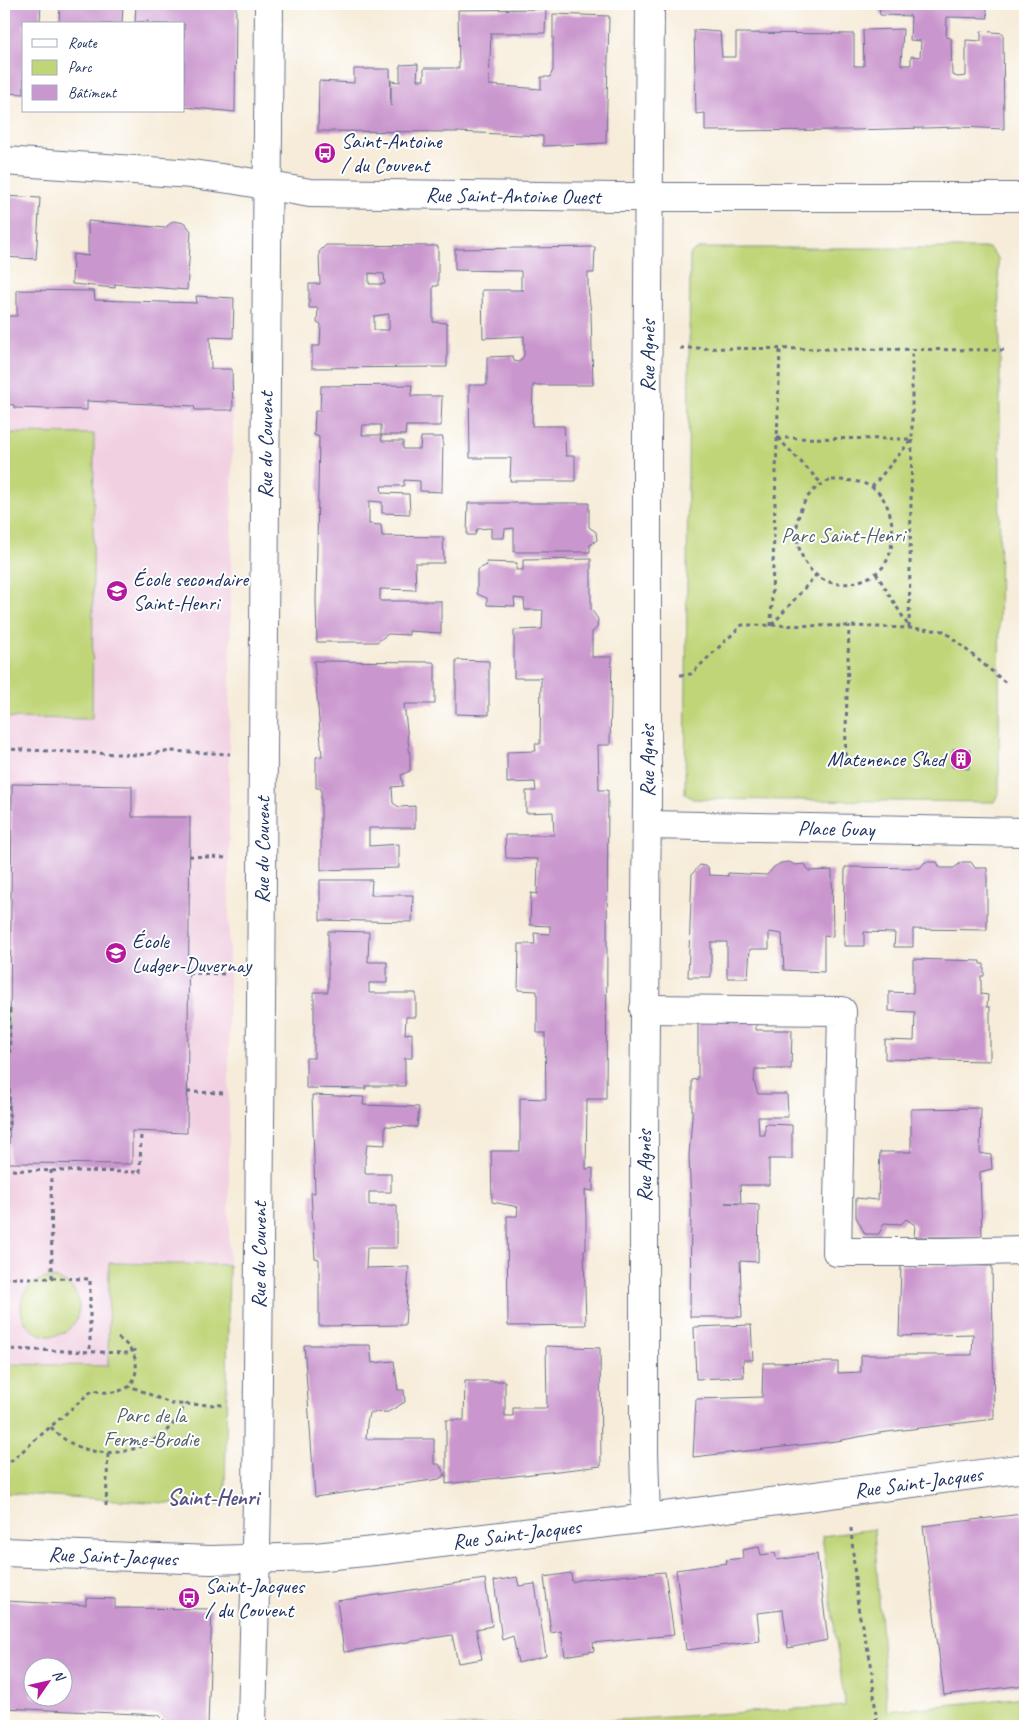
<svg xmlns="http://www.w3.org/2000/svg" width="1029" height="1730" viewBox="0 0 1029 1730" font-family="Caveat,sans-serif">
<rect width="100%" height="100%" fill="#fff"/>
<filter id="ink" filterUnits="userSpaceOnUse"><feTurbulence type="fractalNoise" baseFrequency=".02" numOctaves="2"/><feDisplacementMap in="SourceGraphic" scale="10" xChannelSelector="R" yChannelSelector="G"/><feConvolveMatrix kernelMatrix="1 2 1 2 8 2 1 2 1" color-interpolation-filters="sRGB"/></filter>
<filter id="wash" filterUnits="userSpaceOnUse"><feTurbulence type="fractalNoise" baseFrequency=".0096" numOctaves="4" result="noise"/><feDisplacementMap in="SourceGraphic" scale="20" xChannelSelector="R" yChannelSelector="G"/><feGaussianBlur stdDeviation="1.12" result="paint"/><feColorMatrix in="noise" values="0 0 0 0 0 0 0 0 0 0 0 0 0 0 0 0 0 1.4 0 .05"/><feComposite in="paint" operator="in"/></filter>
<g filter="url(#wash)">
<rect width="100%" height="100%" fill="#f6ecd9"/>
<!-- built -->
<path fill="#f1d0e2" d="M87,401L194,406L195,410H233L229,773V1265L109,1263L108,1366L4,1364V407L87,410Z"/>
<!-- green -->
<path fill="#c0d578" stroke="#6e826b" d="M701,248H989L998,258L1000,350L999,792L994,802L693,799L685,794L690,255L692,252Z
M4,433L94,434L92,719L4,718Z
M4,1007H10L9,1129H4Z
M109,1263L229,1265L225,1494L222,1503L213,1506L4,1493V1364L108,1366Z
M21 1307a29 29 0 1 1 58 0a29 29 0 1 1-58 0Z
M874,1529L887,1711L1025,1697V1726H444L572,1723L845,1706L822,1536Z"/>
<g id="blocks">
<!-- building -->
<path fill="#ca96ce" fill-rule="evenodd" d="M4,4H41L40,21H32V24H24V94L4,93Z
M60,4H123L122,24H59Z
M136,4H236L235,112L184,107V24H148V21L135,22Z
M879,4H986L988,18L947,17L946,37L951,38L952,75L958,77L966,76V40L981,41V31L1003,33L1004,129L959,127L855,130L705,131V113L696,114L694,30L720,32L722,57H736V33L854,34V66H864L863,30L903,29L901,65H911V56L920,57L921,41L910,40L911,16L880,15Z
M546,9L545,33H491L489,85L541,89V77H550L553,70V14L609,16L606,143L543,146V136L458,132L318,131L319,81L354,83V69H390L391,106V81L400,82V65L418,64L417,80H424V68H459L458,10Z
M4,196L40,198L36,259L4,257Z
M88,221L165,228L173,221L185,223L191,231L187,290L115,284V288L72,284L73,254L88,256Z
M326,245L438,246V286H433V322L447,323V367L312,368V346H320L321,324L317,323L318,308H309V284H320L319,252ZM369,273L384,274L385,284H369ZM389,314V330H374V316Z
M595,247L594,273H588V288L591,313L593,385H533L532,426H564L566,456H575V481H510L511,458H470L469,385H487V357L513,356L514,361L519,362L524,356V336L483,338L482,290H524L521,289V271L455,270V249Z
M17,290L94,291L95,300L197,303L196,296L234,298L233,338L210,337L211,369H232L233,410H195L194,406L87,401V410L14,408V405L4,404V316H17Z
M412,385L411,396H442L441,426H406L405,435H381L382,441H403V449H420L421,437H443L442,492L420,491V481L404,480V486H381L382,493L409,494L410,514L382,513V502L369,501V524L381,525L382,536L443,537L444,563H415L416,590L380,589V601H441V633L409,631V635L388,634L377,642H317L316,600L319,437L314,435L315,411H320L321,386ZM363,425H381V435H362Z
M468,503H589V527L596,532L597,540L590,545V552H514V528L505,529L504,538H491V528L477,529L475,535H467Z
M591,559V609L598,619L597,628L592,632V657H612L610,745H598L599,790H608L606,1099H587L586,1169L593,1168V1191L585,1190L586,1217V1250H584L586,1325L508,1326L507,1216H517L518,1207L492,1202L491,1151H520V1098L546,1099L545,1033H537V991L518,990L519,944H535L534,933L550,934V926L530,925L531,893L537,894L538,859L506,858L505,835H554L553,812L526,813V791H536L535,782L507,783V752L536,751L535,744H540L541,678H514V630L542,629L543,610H525L524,599L514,598L515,606L487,605V598L477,594V570L487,565L486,562L517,563L516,570H523V560Z
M456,660L489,661V715L456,714Z
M314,661L433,662L435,665V704H404L410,757V771L401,775L403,786L392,787L393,803L399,807L415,806V828H369V846L399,844V868L321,870V788H316V757L322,756Z
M953,749L970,750L969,769L952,767Z
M12,784L132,786V817H190L187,1133L132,1131V1164L9,1163Z
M789,862L795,865L805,864L809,871L832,870L833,937L824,936V972L784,970L782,934L769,932V949H750L748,978H727V942H711V977H688L692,874L700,865L708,867L709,875L728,876V873L767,875L774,867L781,863Z
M925,862H937L940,868H954L962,862H971L975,868H987V930L913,929V947H894L895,933L864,932V946H844L845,867L920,868Z
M320,880H372L371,895H413L412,922L320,920Z
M328,931L369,932L368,962H387V983H369V993H416V1017H406L405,1034L412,1033V1058H405V1086H366V1089L306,1088V1058H314V992H328Z
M913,959L980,961V964H984V976H981V994L988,995L987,1007H990V1061L885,1059V1040L914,1041L915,1012L889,1011V992L913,993Z
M698,1018L756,1019V1030H792L791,1069H755L754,1082L758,1094H787L788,1117H758L759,1135H765V1124L792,1125V1159H769V1185H740L741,1203H725L759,1205L758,1262L740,1261L742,1317H690L691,1203L689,1156L692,1117V1080L698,1079Z
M312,1095L364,1097L363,1105L419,1107L417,1127L385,1126V1145L367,1144L365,1160V1174H391V1192H369V1205H397V1248H367L366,1268L409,1267L405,1325L319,1326V1259L315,1258L311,1193H315Z
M981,1108L980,1153L991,1155L992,1169L980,1172L982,1237H914L915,1225L906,1219L901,1224L884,1223L879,1234H865L856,1217V1198L878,1200L880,1152H911V1109Z
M901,1265L992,1266L994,1419L879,1433L837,1441L693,1457L696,1399L762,1397L763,1363L838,1362V1373L861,1372V1355H972L973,1334L899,1336Z
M751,1325L753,1360H743L744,1377L696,1379L694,1327Z
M304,1345H370L372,1363L394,1361L398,1390H404L405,1402L388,1412L369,1413L367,1423L366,1439H434V1464H439L445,1475L439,1479L315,1497Z
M546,1346L600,1348L601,1466L446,1484V1420H464L465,1381H505V1416H513V1408H547Z
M1022,1514L1025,1541V1685L944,1695L923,1526Z
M759,1547L761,1555L775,1553L777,1560L817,1554L828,1640L788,1648L783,1610L757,1613L760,1641L686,1650L676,1570L727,1563L726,1560L743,1558L742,1550Z
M665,1572L674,1635L593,1643L594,1651L565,1656L561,1631L551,1633L544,1577L571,1573L572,1582L583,1579Z
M517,1577L519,1586L535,1584L546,1656L518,1663L513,1636L502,1640L494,1581Z
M485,1579L492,1626L476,1629L482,1659L458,1663L452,1635L344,1652L337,1601Z
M86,1598L115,1599V1608L212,1609L208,1726L169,1725L159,1715L4,1708V1601L86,1605ZM32,1668H62V1698H32Z"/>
</g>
</g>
<g filter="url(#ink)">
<use href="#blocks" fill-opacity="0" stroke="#687189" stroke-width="1"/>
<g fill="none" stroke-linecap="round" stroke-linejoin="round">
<!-- minor casing -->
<g stroke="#687189" stroke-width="30">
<g id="minor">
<path id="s1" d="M647,825L1025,832"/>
<path d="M644,1009L842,1011L837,1252H945L1025,1250"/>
<path id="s2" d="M646,1518L644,1453V1132L647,798V434L650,4"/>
<path id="s3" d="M252,1726L257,1500L269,4"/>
</g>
</g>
<!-- major casing -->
<g stroke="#687189" stroke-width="30">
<g id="major">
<path id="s4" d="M4,161L192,174L236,180L310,193L617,197H1025"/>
<path id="s5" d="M4,1552L211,1560L315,1557L384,1550L681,1514L1025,1468"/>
</g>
</g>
<!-- path -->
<path stroke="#687189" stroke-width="3" stroke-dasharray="4 4" stroke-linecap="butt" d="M680,348L1006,350
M777,438L912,439L909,628
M778,438L821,483
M832,480C846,480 861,480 873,488C894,502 898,543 885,564C879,574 866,579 856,582C792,599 774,498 832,480Z
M872,487L912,439V349
M876,573L909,627
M772,625L815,576
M771,626L780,349
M680,675L691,674L742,625L849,626L909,628L944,631L1006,683
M4,749L140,755L171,751L230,754
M845,764L849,626
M189,856L228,858
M188,973L228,974
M4,1007H10L9,1129H4
M187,1092L227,1093
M4,1170L140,1172L141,1132
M4,1278H52L51,1170
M52,1278L90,1279V1351
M118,1338C136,1349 142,1368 130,1386
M4,1349L127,1353L139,1349
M51,1427C83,1464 142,1459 173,1424C178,1418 182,1411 185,1404
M4,1467L93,1390C107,1394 119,1393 130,1386L172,1404L226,1405
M106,1506L108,1453
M851,1528L856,1591L859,1613L871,1663L877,1726"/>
<!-- minor -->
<use href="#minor" stroke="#fff" stroke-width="28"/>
<!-- major -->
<use href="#major" stroke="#fff" stroke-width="28"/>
</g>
</g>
<!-- icons -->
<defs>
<g id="bus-disc" transform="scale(1.125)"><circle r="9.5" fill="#b5179e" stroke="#fff"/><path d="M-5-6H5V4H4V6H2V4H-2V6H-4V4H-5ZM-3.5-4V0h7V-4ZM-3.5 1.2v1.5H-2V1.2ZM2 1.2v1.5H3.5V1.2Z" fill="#fff"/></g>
<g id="school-disc" transform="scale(1.125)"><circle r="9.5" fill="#b5179e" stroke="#fff"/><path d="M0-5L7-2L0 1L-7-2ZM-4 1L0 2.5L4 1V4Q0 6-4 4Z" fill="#fff"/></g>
<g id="building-disc" transform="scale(1.125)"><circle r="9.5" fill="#b5179e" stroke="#fff"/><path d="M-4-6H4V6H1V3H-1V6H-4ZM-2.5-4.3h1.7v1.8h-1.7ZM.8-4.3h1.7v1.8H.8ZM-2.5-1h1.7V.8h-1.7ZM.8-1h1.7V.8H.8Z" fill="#fff"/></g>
</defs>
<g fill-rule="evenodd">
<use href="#bus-disc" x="325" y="153"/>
<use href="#school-disc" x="117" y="591"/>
<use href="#building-disc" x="961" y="759"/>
<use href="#school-disc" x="116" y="953"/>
<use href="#bus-disc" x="189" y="1598"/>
</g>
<g text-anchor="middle" stroke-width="4" stroke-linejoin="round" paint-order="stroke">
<!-- poi labels -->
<g font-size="21" fill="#1b2f5e" stroke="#fff" text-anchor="start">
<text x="341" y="148">Saint-Antoine<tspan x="341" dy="24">/ du Couvent</tspan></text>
<text x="133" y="586">École secondaire<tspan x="133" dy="24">Saint-Henri</tspan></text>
<text x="945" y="766" text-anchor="end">Matenence Shed</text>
<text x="132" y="948">École<tspan x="132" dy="24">Ludger-Duvernay</tspan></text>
<text x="205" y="1593">Saint-Jacques<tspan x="205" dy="24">/ du Couvent</tspan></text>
</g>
<!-- street labels -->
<g font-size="21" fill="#1b2f5e" stroke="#fff">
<text dy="7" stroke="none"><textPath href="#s4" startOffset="511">Rue Saint-Antoine Ouest</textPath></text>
<text dy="7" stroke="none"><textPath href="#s2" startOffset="1162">Rue Agnès</textPath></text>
<text dy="7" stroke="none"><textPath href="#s3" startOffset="1281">Rue du Couvent</textPath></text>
<text transform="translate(647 761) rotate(-90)" y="7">Rue Agnès</text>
<text dy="7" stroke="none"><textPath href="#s1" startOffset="189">Place Guay</textPath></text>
<text dy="7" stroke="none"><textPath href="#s3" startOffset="876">Rue du Couvent</textPath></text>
<text dy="7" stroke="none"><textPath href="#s2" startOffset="352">Rue Agnès</textPath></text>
<text dy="7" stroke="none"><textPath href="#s3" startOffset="471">Rue du Couvent</textPath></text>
<text dy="7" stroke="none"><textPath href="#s5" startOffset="919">Rue Saint-Jacques</textPath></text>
<text dy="7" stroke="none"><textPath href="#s5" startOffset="514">Rue Saint-Jacques</textPath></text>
<text dy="7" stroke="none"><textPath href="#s5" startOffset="109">Rue Saint-Jacques</textPath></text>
</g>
<!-- park labels -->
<g font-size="21" fill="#4d6166" stroke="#fff">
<text x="843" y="542">Parc Saint-Henri</text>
<text x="151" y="1422">Parc de la<tspan x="151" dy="24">Ferme-Brodie</tspan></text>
</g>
<!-- neighbourhood labels -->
<g font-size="22" font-weight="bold" fill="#585385" stroke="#fff">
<text x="213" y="1505">Saint-Henri</text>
</g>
</g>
<!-- margin -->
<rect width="1029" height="1730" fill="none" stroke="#fff" stroke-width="20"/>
<!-- legend -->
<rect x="22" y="22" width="162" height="90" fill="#ffffff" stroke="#a4acbf"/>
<rect x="32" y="39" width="25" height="8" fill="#ffffff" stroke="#a4acbf"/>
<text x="68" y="48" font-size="15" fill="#1b2f5e">Route</text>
<rect x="32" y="60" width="25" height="15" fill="#c0d578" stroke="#a4acbf"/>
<text x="68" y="72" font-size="15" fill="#1b2f5e">Parc</text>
<rect x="32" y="85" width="25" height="15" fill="#ca96ce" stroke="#a4acbf"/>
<text x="68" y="98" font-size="15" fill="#1b2f5e">Bâtiment</text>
<!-- north arrow -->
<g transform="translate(48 1682) rotate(56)"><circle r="24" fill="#ffffff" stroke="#a4acbf"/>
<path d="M0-4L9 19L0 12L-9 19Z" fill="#b5179e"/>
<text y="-8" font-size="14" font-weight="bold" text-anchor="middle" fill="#1b2f5e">N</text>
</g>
</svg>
